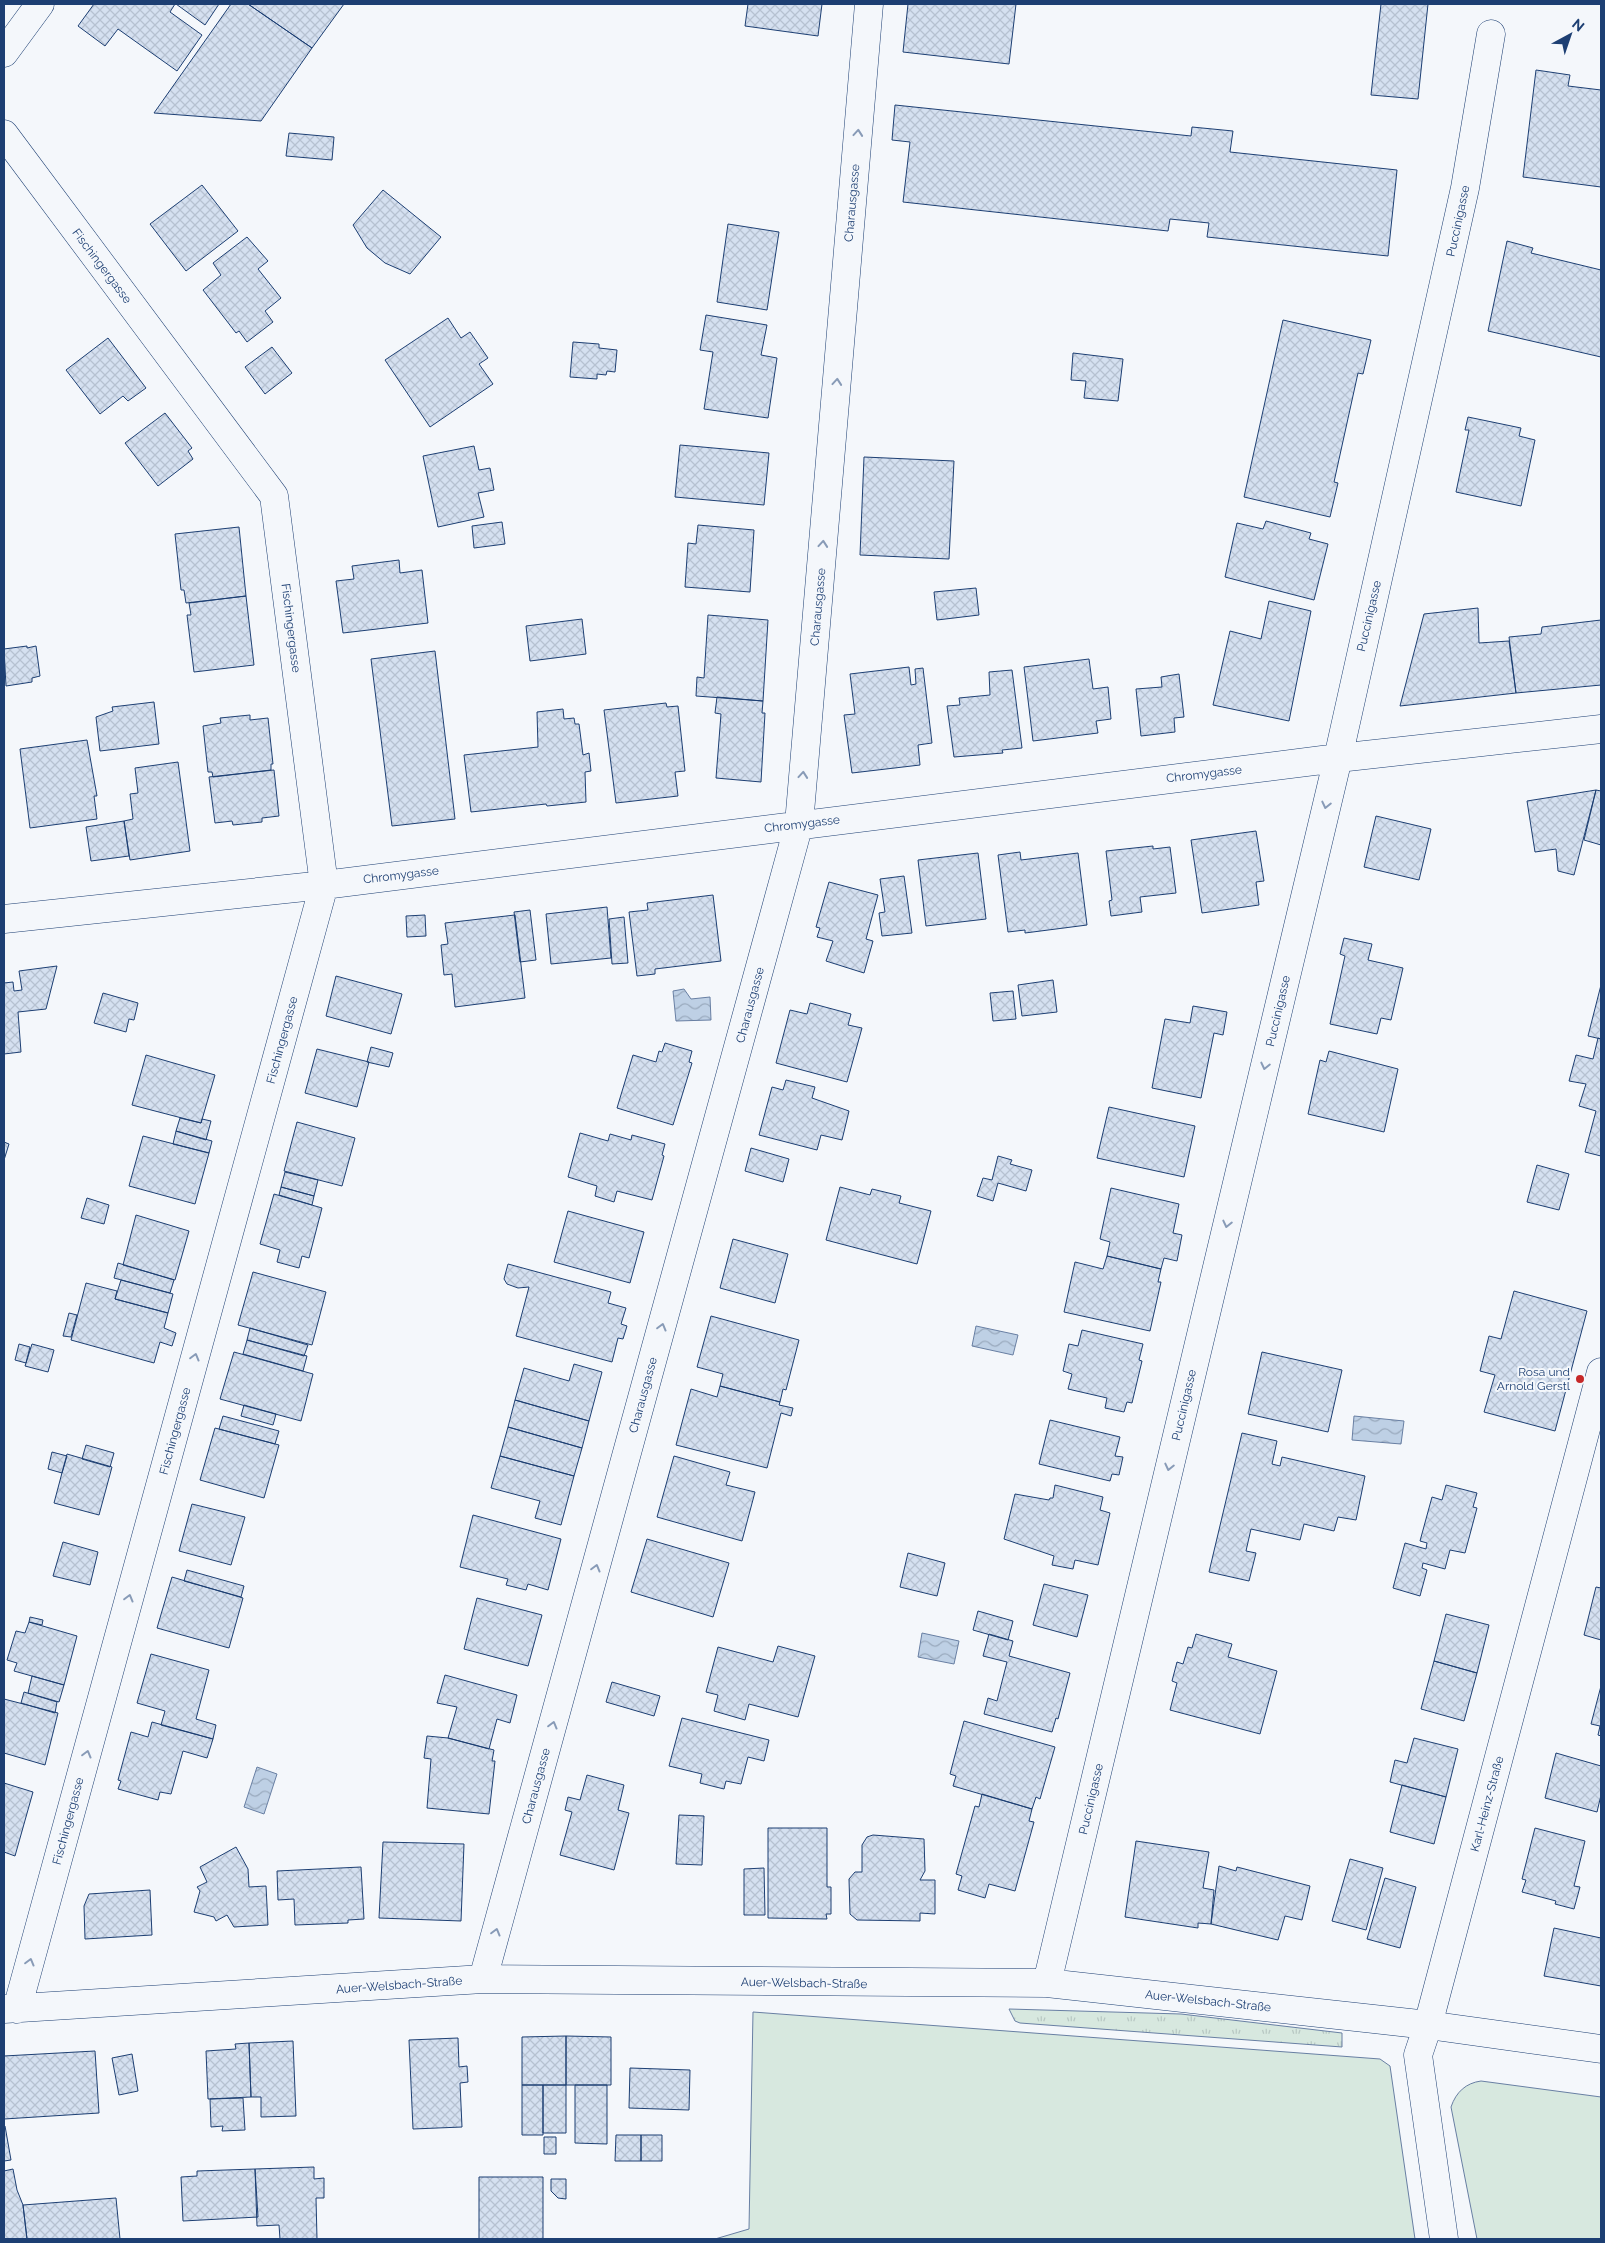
<svg xmlns="http://www.w3.org/2000/svg" width="1605" height="2243" viewBox="0 0 1605 2243" font-family="Raleway,sans-serif">
<defs>
<pattern id="grass-tufts" width="24" height="20" patternUnits="userSpaceOnUse" patternTransform="scale(1.25)"><rect width="24" height="20" fill="#d7e8df"/><path d="M3 7l-1-3M5 7V3M7 7l1-3M15 17l-1-3M17 17v-4M19 17l1-3" fill="none" stroke="#b8c8c3"/></pattern>
<pattern id="water-waves" width="16" height="10" patternUnits="userSpaceOnUse" patternTransform="scale(1.25)"><rect width="16" height="10" fill="#bed0e5"/><path d="M0 5q4-4 8 0t8 0" fill="none" stroke="#9aaabe"/></pattern>
<pattern id="building-cross-hatch" width="8" height="8" patternUnits="userSpaceOnUse" patternTransform="scale(1.25)"><rect width="8" height="8" fill="#d5e0f0"/><path d="M0 0l8 8M0 8l8-8" fill="none" stroke="#b6c1d1"/></pattern>
</defs>
<rect width="100%" height="100%" fill="#f4f7fb"/>
<!-- grass -->
<path fill="url(#grass-tufts)" stroke="#687fa3" d="M1009,2009L1181,2014L1342,2033V2047L1020,2023L1015,2021Z"/>
<!-- green -->
<path fill="#d7e8df" stroke="#687fa3" d="M753,2012L1380,2059L1390,2066L1415,2239H715L749,2229Z
M1481,2081L1601,2097V2239H1477L1451,2107C1456,2092 1466,2083 1481,2081Z"/>
<!-- water -->
<path fill="url(#water-waves)" stroke="#687fa3" d="M684,989L691,999L710,997L711,1020L676,1021L673,991Z
M976,1326L1018,1335L1013,1355L972,1346Z
M1354,1416L1404,1421L1401,1444L1352,1440Z
M922,1633L959,1641L954,1664L918,1657Z
M257,1767L277,1774L264,1814L244,1807Z"/>
<!-- building -->
<path fill="url(#building-cross-hatch)" stroke="#1d3f73" d="M94,4H175L170,12L202,35L177,71L118,29L105,46L78,26Z
M176,4H219L205,25Z
M231,4H248L312,48L261,121L154,113Z
M248,4H344L312,48Z
M748,4H822L818,36L745,26Z
M908,4H1016L1009,64L903,52Z
M1381,4H1428L1418,99L1371,95Z
M1536,70L1570,75L1568,86L1601,90V187L1523,177Z
M895,105L1191,136L1192,127L1233,131L1230,152L1397,170L1388,256L1207,237L1209,223L1170,219L1168,231L903,202L910,142L892,140Z
M289,133L334,137L332,160L286,156Z
M202,185L238,231L186,271L150,224Z
M383,190L441,237L410,274L385,263L367,248L353,225Z
M728,224L779,232L767,310L717,302Z
M247,237L268,261L258,269L281,298L265,311L273,322L247,342L239,331L236,333L203,290L221,275L213,263Z
M1507,241L1533,248L1531,253L1601,270V357L1488,331Z
M706,315L767,325L761,355L777,358L768,418L704,409L713,352L700,350Z
M448,318L461,338L470,332L488,358L479,364L493,384L430,427L385,360Z
M1283,320L1371,340L1363,374L1358,373L1334,482L1338,483L1330,517L1244,497Z
M108,338L146,388L128,401L123,396L100,414L66,370Z
M573,342L599,344V348L617,350L615,372L607,371L606,375L597,374V379L570,377Z
M272,347L292,373L265,394L245,367Z
M1073,353L1123,359L1118,401L1084,398L1086,381L1071,380Z
M165,413L192,448L188,451L193,459L158,486L125,443Z
M1468,417L1521,428L1519,436L1535,440L1521,506L1456,492L1469,430H1465Z
M680,445L769,453L764,505L675,497Z
M474,446L479,470L490,468L494,490L478,493L484,517L438,527L423,456Z
M864,457L954,461L949,559L860,555Z
M1266,521L1311,533L1309,539L1328,544L1314,600L1225,577L1237,523L1263,529Z
M502,522L505,544L474,548L472,526Z
M698,525L754,530L750,592L685,587L688,543L696,544Z
M239,527L246,596L186,603L184,590H181L175,534Z
M399,560L400,573L422,570L428,623L343,633L336,581L354,579L352,566Z
M976,588L979,615L937,620L934,592Z
M246,596L254,665L194,672L187,615H191L189,603Z
M1269,601L1311,611L1289,721L1213,705L1230,631L1261,639Z
M1478,608L1479,643L1509,641L1516,693L1400,706L1424,614Z
M708,615L768,620L763,701L696,696L697,677L704,678Z
M582,619L586,654L530,661L526,626Z
M1601,620V685L1516,693L1509,637L1541,634L1542,627Z
M27,646V648L36,646L40,676L32,678V682L6,686L4,649Z
M435,651L455,819L392,826L371,659Z
M1089,659L1093,689L1108,687L1111,719L1096,721L1098,733L1033,741L1024,667Z
M909,667L911,685L916,684L915,669L923,668L932,743L918,745L920,765L852,773L844,715L855,714L850,674Z
M1012,670L1022,748L1002,750L1003,753L954,757L947,706L960,705L959,698L990,695L989,672Z
M1179,674L1184,717L1174,718L1175,732L1141,736L1136,689L1162,687L1161,677Z
M717,697L763,701L762,713H765L761,782L716,778L721,714L715,713Z
M154,702L159,744L100,751L96,717L113,711L112,707Z
M666,703L667,707L678,706L685,771L675,772L678,796L616,803L604,710Z
M563,709L564,719L574,718L575,724H579L583,755L589,753L591,771L585,772L586,802L547,806L546,804L471,812L464,755L538,747L537,712Z
M250,715V720L268,718L273,764H271V770L213,777L212,772H208L203,726L221,723L220,718Z
M87,740L97,796H94L97,819L30,828L20,749Z
M178,762L190,851L130,860L124,821L133,819L130,794L138,793L135,768Z
M274,770L279,816L262,818V822L233,825L232,821L215,823L209,777Z
M1596,790L1574,875L1558,871L1556,849L1535,852L1527,801Z
M1596,790L1601,791V845L1584,840Z
M1376,816L1431,829L1419,880L1364,867Z
M124,821L129,856L91,861L86,827Z
M1256,831L1264,881L1256,882L1259,905L1202,913L1191,840Z
M1153,846V849L1170,847L1176,893L1140,897L1142,912L1111,916L1109,901L1112,900L1106,851Z
M1020,852L1021,860L1078,853L1087,925L1025,933V930L1008,932L998,855Z
M978,853L986,919L926,926L918,860Z
M904,876L912,933L882,936L879,913L885,912L880,879Z
M829,882L878,895L866,939L873,941L864,973L826,961L833,941L817,937L820,928L816,927Z
M713,895L721,961L655,969V974L637,976L629,912L648,910L647,903Z
M607,907L611,958L551,964L546,914Z
M530,910L536,960L520,962L514,912Z
M425,915L426,936L407,937L406,916Z
M515,915L525,998L455,1007L452,974L444,975L441,945L448,944L445,923Z
M624,917L628,963L612,964L609,919Z
M1344,938L1372,944L1368,960L1403,968L1391,1020L1381,1018L1377,1034L1330,1024L1345,956L1340,954Z
M57,966L46,1009L18,1012L21,1052L4,1054V983L13,982L14,991L22,990L19,971Z
M336,976L402,994L391,1034L326,1016Z
M1053,980L1057,1012L1022,1016L1018,985Z
M1601,985V1039L1588,1036Z
M1013,991L1016,1019L993,1021L990,993Z
M103,993L138,1003L134,1020L129,1019L126,1032L94,1023Z
M810,1003L851,1014L848,1025L862,1028L847,1082L776,1063L790,1010L807,1014Z
M1193,1006L1227,1012L1223,1035L1214,1033L1201,1098L1152,1088L1165,1019L1190,1023Z
M1598,1038L1601,1039V1156L1585,1152L1596,1111L1579,1106L1586,1084L1569,1081L1576,1055L1593,1059Z
M665,1043L692,1051L689,1062L692,1063L673,1125L617,1108L633,1055L656,1062L659,1051L662,1052Z
M371,1047L393,1053L389,1067L367,1062Z
M317,1049L369,1062L357,1107L305,1093Z
M1329,1051L1398,1069L1384,1132L1308,1114L1320,1060L1326,1062Z
M146,1055L215,1075L201,1123L132,1105Z
M786,1080L815,1087L812,1098L849,1111L842,1140L821,1135L817,1150L759,1135L772,1087L783,1090Z
M1109,1107L1195,1126L1184,1177L1097,1158Z
M180,1118L201,1123L202,1119L211,1121L206,1140L176,1131Z
M297,1122L355,1138L342,1186L284,1171Z
M176,1131L212,1141L209,1153L173,1144Z
M580,1133L608,1141L610,1134L631,1140L632,1135L665,1144L662,1155L664,1156L652,1200L617,1191L614,1202L595,1196L597,1186L568,1177Z
M143,1136L209,1153L195,1204L129,1186Z
M4,1142L9,1144L4,1160Z
M751,1148L789,1159L783,1182L745,1171Z
M998,1156L1012,1160L1010,1164L1032,1170L1026,1191L998,1183L993,1201L977,1196L983,1178L992,1180Z
M1537,1165L1569,1174L1559,1210L1527,1202Z
M285,1172L318,1180L314,1196L281,1187Z
M281,1187L314,1196L312,1205L279,1195Z
M840,1187L870,1195L872,1189L901,1196L899,1203L931,1211L917,1264L826,1240Z
M1111,1188L1179,1204L1173,1233L1182,1235L1177,1261L1164,1258L1161,1269L1107,1256L1110,1242L1100,1239Z
M274,1194L322,1208L309,1258L302,1256L299,1268L277,1262L280,1250L260,1244Z
M87,1198L109,1205L104,1224L81,1218Z
M568,1211L644,1232L630,1283L554,1262Z
M136,1215L189,1231L175,1280L123,1265Z
M733,1239L788,1254L775,1303L720,1288Z
M1107,1256L1161,1269L1158,1282H1161L1150,1331L1064,1312L1075,1262L1103,1269Z
M118,1263L174,1280L170,1293L114,1278Z
M508,1264L611,1292L608,1303L626,1308L621,1324L627,1326L623,1339L618,1338L612,1362L516,1336L529,1287L518,1288L507,1284L504,1279Z
M253,1272L326,1292L312,1345L238,1325Z
M121,1280L173,1294L168,1313L115,1299Z
M86,1283L117,1291L115,1299L168,1313L164,1328L176,1333L172,1346L160,1342L154,1363L71,1340Z
M1514,1291L1587,1311L1555,1431L1484,1412L1495,1375L1480,1371L1489,1336L1501,1339Z
M69,1313L77,1315L71,1337L63,1336Z
M711,1316L799,1340L786,1390L783,1389L780,1402L720,1386L723,1374L697,1367Z
M250,1328L308,1345L304,1356L247,1340Z
M1082,1330L1143,1344L1139,1360L1142,1361L1132,1403L1127,1402L1124,1412L1105,1408L1107,1398L1068,1389L1072,1374L1063,1371L1069,1344L1078,1346Z
M247,1340L307,1356L303,1371L243,1354Z
M19,1344L30,1347L26,1363L15,1360Z
M32,1344L54,1350L48,1372L25,1366Z
M234,1352L313,1374L301,1421L220,1399Z
M1262,1352L1342,1370L1328,1432L1248,1414Z
M574,1364L602,1372L589,1421L515,1400L524,1368L569,1381Z
M720,1386L780,1402L779,1405L793,1408L791,1416L781,1413L767,1468L676,1445L691,1389L717,1397Z
M515,1400L589,1421L582,1448L508,1427Z
M244,1405L276,1414L273,1425L241,1416Z
M223,1416L279,1431L275,1444L219,1429Z
M1050,1420L1120,1437L1115,1456L1123,1457L1119,1475L1112,1474L1110,1481L1039,1464Z
M508,1427L582,1448L574,1476L500,1456Z
M215,1428L279,1445L264,1498L200,1480Z
M1242,1433L1277,1441L1272,1464L1280,1466L1282,1457L1365,1476L1356,1520L1338,1517L1334,1531L1304,1524L1300,1540L1251,1529L1246,1551L1256,1553L1249,1581L1209,1572Z
M86,1445L114,1453L110,1467L82,1459Z
M52,1452L67,1456L62,1473L48,1469Z
M67,1454L112,1467L99,1515L54,1503Z
M500,1456L574,1476L561,1525L535,1518L540,1501L491,1488Z
M674,1456L730,1472L726,1485L755,1492L742,1541L657,1517Z
M1055,1485L1103,1497L1100,1510L1110,1513L1098,1565L1075,1560L1073,1569L1052,1565L1054,1556L1004,1539L1015,1494L1049,1500L1050,1498H1053Z
M1446,1485L1477,1493L1473,1507L1477,1508L1465,1553L1450,1550L1445,1569L1423,1563L1422,1568L1427,1570L1420,1596L1393,1588L1405,1543L1426,1549L1427,1543L1420,1541L1432,1497L1442,1500Z
M192,1504L245,1517L231,1565L179,1551Z
M473,1515L561,1539L548,1590L528,1584L526,1590L506,1585L508,1579L460,1567Z
M647,1539L729,1563L713,1617L631,1592Z
M63,1542L98,1552L90,1585L53,1576Z
M908,1553L945,1563L937,1596L900,1587Z
M187,1570L244,1586L241,1597L184,1581Z
M172,1577L243,1598L229,1648L157,1628Z
M1044,1584L1088,1595L1077,1637L1033,1625Z
M1596,1587L1601,1588V1640L1584,1635Z
M477,1598L542,1615L528,1666L464,1649Z
M978,1611L1013,1621L1008,1640L973,1630Z
M1446,1614L1489,1625L1477,1673L1434,1661Z
M30,1617L43,1620L42,1625L29,1622Z
M29,1622L77,1636L64,1685L14,1671L17,1663L7,1660L16,1631L25,1633Z
M989,1634L1013,1641L1009,1656L1070,1673L1058,1719L1056,1718L1052,1732L984,1714L988,1698L997,1701L1007,1662L983,1656Z
M1196,1634L1232,1644L1228,1657L1277,1671L1260,1734L1170,1710L1177,1683L1172,1681L1177,1662L1183,1664L1188,1647L1192,1648Z
M778,1646L815,1656L798,1717L749,1704L745,1720L714,1711L718,1695L706,1692L718,1647L773,1662Z
M151,1654L209,1670L196,1719L216,1725L213,1739L161,1725L165,1711L137,1703Z
M1434,1661L1477,1673L1464,1721L1421,1709Z
M445,1675L517,1695L510,1723L497,1719L489,1749L448,1738L457,1707L437,1703Z
M32,1676L64,1685L59,1702L28,1693Z
M612,1682L660,1696L654,1716L606,1702Z
M1601,1686V1736L1598,1735L1600,1726L1591,1724Z
M24,1692L57,1702L55,1713L21,1703Z
M4,1699L58,1713L45,1765L4,1753Z
M682,1718L769,1740L764,1761L748,1757L741,1784L726,1781L724,1789L700,1783L702,1774L669,1766Z
M964,1721L1055,1747L1040,1799L1036,1797L1032,1809L953,1786L956,1776L950,1774Z
M152,1722L213,1739L207,1758L183,1751L171,1794L160,1792L158,1800L118,1789L121,1781L118,1780L131,1732L148,1737Z
M427,1736L448,1738L494,1750L492,1761H495L489,1814L427,1808L431,1759L424,1758Z
M1414,1738L1458,1749L1446,1797L1390,1782L1395,1760L1407,1763Z
M1556,1753L1601,1766V1795L1597,1812L1545,1798Z
M587,1775L624,1785L618,1810L629,1813L614,1870L560,1855L572,1812L565,1810L568,1797L580,1800Z
M4,1783L33,1792L15,1856L4,1852Z
M1402,1785L1446,1797L1434,1844L1390,1832Z
M982,1794L1032,1809L1029,1821L1034,1822L1015,1891L989,1884L985,1898L958,1890L962,1876L956,1874L975,1806L979,1807Z
M679,1815L704,1816L702,1865L676,1864Z
M768,1828H827V1887H831V1914H826L827,1919L768,1918Z
M1535,1828L1585,1841L1574,1886L1580,1887L1574,1909L1555,1904L1556,1901L1522,1892L1526,1880L1522,1879Z
M873,1835L924,1839L925,1871L920,1880H935V1914L920,1913V1921L857,1920L850,1914L849,1879L855,1872H862V1845L867,1837Z
M1136,1841L1209,1852L1203,1888L1214,1890L1211,1924L1198,1923V1928L1125,1917Z
M383,1842L464,1844L461,1921L379,1918Z
M236,1847L248,1869L249,1887L266,1886L268,1925L234,1927L227,1915L216,1921L214,1917L194,1912L200,1891L197,1887L207,1882L200,1867Z
M1350,1859L1383,1868L1366,1930L1332,1921Z
M1219,1866L1236,1871L1237,1867L1310,1886L1302,1920L1285,1916L1278,1940L1211,1924Z
M361,1867L364,1919L348,1920V1923L295,1925L294,1899L278,1900L277,1871Z
M764,1868L765,1915H744V1869Z
M1385,1878L1416,1887L1400,1948L1367,1939Z
M150,1890L152,1935L85,1939L84,1906L89,1894Z
M1554,1928L1601,1938V1986L1544,1976Z
M566,2036V2085H522V2037Z
M566,2036L611,2037V2085H566Z
M458,2038L459,2067L467,2066L468,2082L460,2083L462,2127L413,2129L409,2040Z
M293,2041L296,2116L261,2117V2097H251L249,2043Z
M249,2043L251,2097L208,2099L206,2051L236,2049L235,2044Z
M95,2051L99,2113L4,2119V2056Z
M132,2054L138,2091L119,2095L112,2058Z
M630,2068L690,2070L689,2110L629,2108Z
M522,2085H543V2135H522Z
M543,2085H566V2133H543Z
M575,2085H607V2144L575,2143Z
M243,2098L245,2130L222,2131L223,2126L211,2127L210,2099Z
M4,2126H5L11,2160L4,2161Z
M616,2135H641V2161H615Z
M641,2135H662V2161H641Z
M544,2137H556V2154H544Z
M314,2167V2179L324,2178V2198H316L317,2239H280L279,2225L257,2226L255,2169Z
M13,2169L17,2190L23,2205L27,2239H4V2171Z
M255,2169L258,2217L183,2221L181,2177L197,2176V2171Z
M479,2177H543V2239H479Z
M551,2179H566V2199L558,2198L551,2191Z
M116,2198L120,2239H27L23,2205Z"/>
<g fill="none" stroke-linecap="round" stroke-linejoin="round">
<!-- street casing -->
<g stroke="#1d3f73" stroke-width="29">
<path id="street" d="M4,134L274,496L324,885L17,2009
M4,919L324,885L1338,758L1601,729
M483,1979L799,824L869,4
M1047,1983L1338,758L1465,188L1491,34
M4,2009L483,1979L1047,1983L1428,2025L1601,2049
M1444,2239L1418,2055L1428,2025L1601,1372"/>
</g>
<!-- secondary casing -->
<g stroke="#1d3f73" stroke-width="29">
<path id="secondary" d="M4,53L40,4"/>
</g>
<!-- street -->
<use href="#street" stroke="#f4f7fb" stroke-width="28"/>
<!-- secondary -->
<use href="#secondary" stroke="#f4f7fb" stroke-width="28"/>
</g>
<!-- one-way arrows -->
<defs><path id="oneway-chevron" d="M-2-3.5L2.5 0L-2 3.5" fill="none" stroke-width="1.6" stroke-linecap="round" stroke-linejoin="round" transform="scale(1.25)"/></defs>
<g stroke="#889bb7">
<use href="#oneway-chevron" transform="translate(858 133) rotate(-85)"/>
<use href="#oneway-chevron" transform="translate(837 382) rotate(-85)"/>
<use href="#oneway-chevron" transform="translate(823 544) rotate(-85)"/>
<use href="#oneway-chevron" transform="translate(803 775) rotate(-85)"/>
<use href="#oneway-chevron" transform="translate(1326 805) rotate(103)"/>
<use href="#oneway-chevron" transform="translate(1265 1066) rotate(103)"/>
<use href="#oneway-chevron" transform="translate(1227 1224) rotate(103)"/>
<use href="#oneway-chevron" transform="translate(662 1327) rotate(-75)"/>
<use href="#oneway-chevron" transform="translate(195 1357) rotate(-75)"/>
<use href="#oneway-chevron" transform="translate(1169 1467) rotate(103)"/>
<use href="#oneway-chevron" transform="translate(596 1568) rotate(-75)"/>
<use href="#oneway-chevron" transform="translate(129 1598) rotate(-75)"/>
<use href="#oneway-chevron" transform="translate(553 1725) rotate(-75)"/>
<use href="#oneway-chevron" transform="translate(87 1754) rotate(-75)"/>
<use href="#oneway-chevron" transform="translate(496 1932) rotate(-75)"/>
<use href="#oneway-chevron" transform="translate(30 1962) rotate(-75)"/>
</g>
<!-- markers -->
<circle fill="#c62828" stroke="#f4f7fb" stroke-width="2" cx="1580" cy="1379" r="5"/>
<g text-anchor="middle" stroke-width="4" stroke-linejoin="round" paint-order="stroke">
<!-- street labels -->
<g font-size="12" fill="#1d3f73" stroke="#f4f7fb">
<text transform="translate(852 203) rotate(-85)" y="4">Charausgasse</text>
<text transform="translate(1458 221) rotate(-78)" y="4">Puccinigasse</text>
<text transform="translate(102 266) rotate(53)" y="4">Fischingergasse</text>
<text transform="translate(818 607) rotate(-85)" y="4">Charausgasse</text>
<text transform="translate(1369 616) rotate(-77)" y="4">Puccinigasse</text>
<text transform="translate(291 628) rotate(83)" y="4">Fischingergasse</text>
<text transform="translate(1204 774) rotate(-7)" y="4">Chromygasse</text>
<text transform="translate(802 824) rotate(-7)" y="4">Chromygasse</text>
<text transform="translate(401 875) rotate(-7)" y="4">Chromygasse</text>
<text transform="translate(750 1005) rotate(-75)" y="4">Charausgasse</text>
<text transform="translate(1278 1011) rotate(-77)" y="4">Puccinigasse</text>
<text transform="translate(282 1040) rotate(-75)" y="4">Fischingergasse</text>
<text transform="translate(643 1395) rotate(-75)" y="4">Charausgasse</text>
<text transform="translate(1184 1405) rotate(-77)" y="4">Puccinigasse</text>
<text transform="translate(175 1431) rotate(-75)" y="4">Fischingergasse</text>
<text transform="translate(536 1786) rotate(-75)" y="4">Charausgasse</text>
<text transform="translate(1091 1799) rotate(-77)" y="4">Puccinigasse</text>
<text transform="translate(1487 1804) rotate(-75)" y="4">Karl-Heinz-Straße</text>
<text transform="translate(68 1821) rotate(-75)" y="4">Fischingergasse</text>
<text transform="translate(804 1983) rotate(1)" y="4">Auer-Welsbach-Straße</text>
<text transform="translate(399 1985) rotate(-4)" y="4">Auer-Welsbach-Straße</text>
<text transform="translate(1208 2001) rotate(6)" y="4">Auer-Welsbach-Straße</text>
</g>
<!-- poi labels -->
<g font-size="12" fill="#1d3f73" stroke="#f4f7fb" text-anchor="end">
<text x="1570" y="1376">Rosa und<tspan x="1570" dy="14">Arnold Gerstl</tspan></text>
</g>
</g>
<!-- border -->
<rect width="1605" height="2243" fill="none" stroke="#1d3f73" stroke-width="10"/>
<!-- north arrow -->
<g transform="translate(1570 35) rotate(40)" stroke="#f4f7fb" stroke-width="4" paint-order="stroke">
<path d="M0-4L9 19L0 12L-9 19Z" fill="#1d3f73"/>
<text y="-8" font-size="14" font-weight="bold" text-anchor="middle" fill="#1d3f73">N</text>
</g>
</svg>
